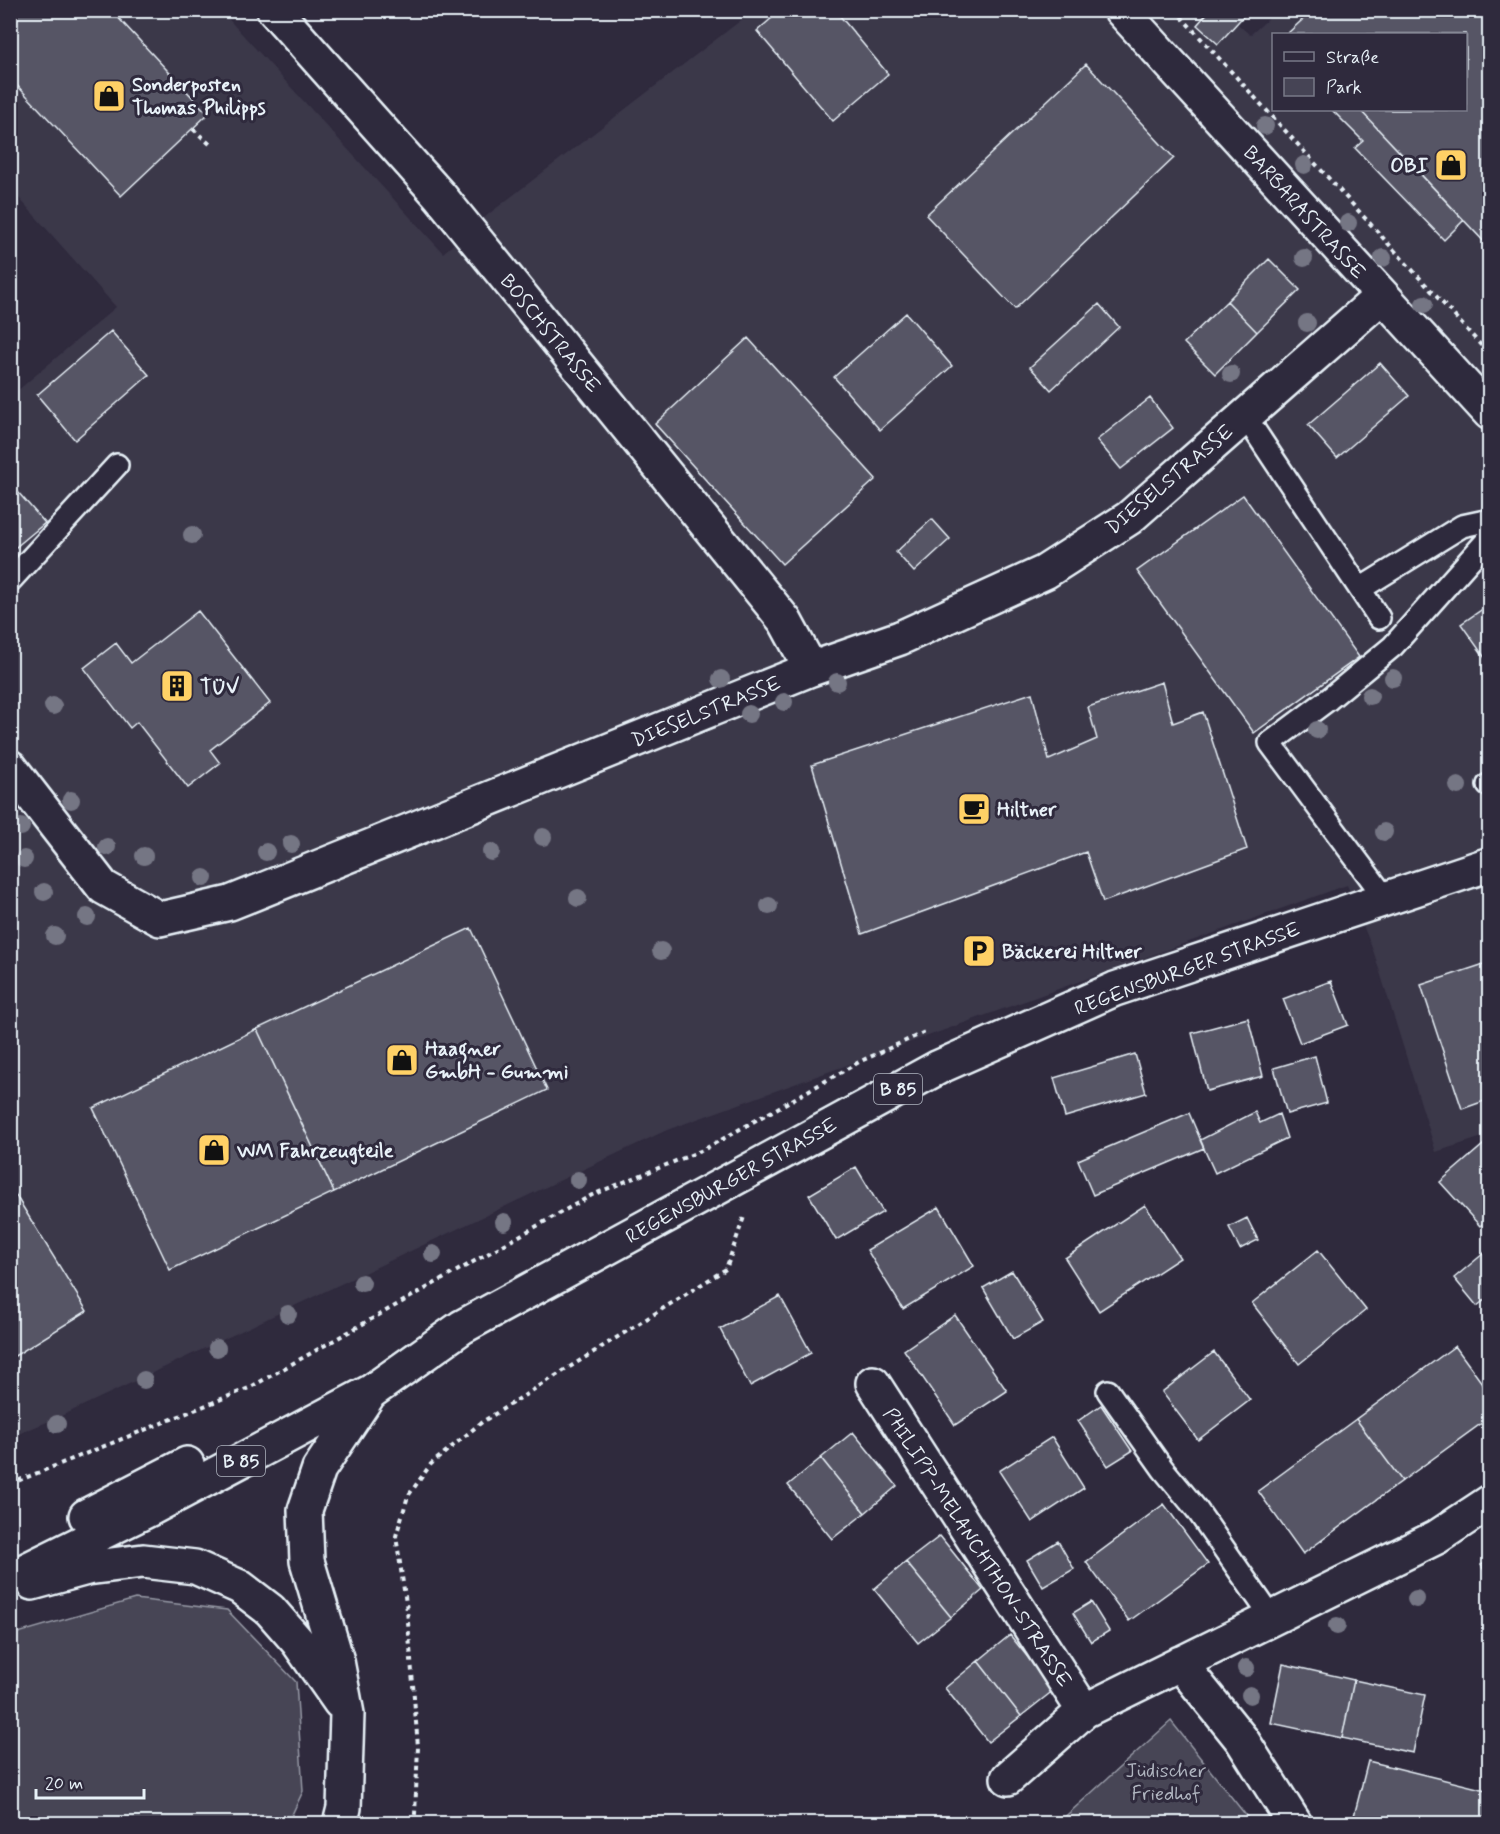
<svg xmlns="http://www.w3.org/2000/svg" width="1500" height="1834" viewBox="0 0 1500 1834" font-family="Mynerve,sans-serif">
<rect width="100%" height="100%" fill="#2f2a3d"/>
<filter id="ink" filterUnits="userSpaceOnUse"><feTurbulence type="fractalNoise" baseFrequency=".0167" numOctaves="2"/><feDisplacementMap in="SourceGraphic" scale="12" xChannelSelector="R" yChannelSelector="G"/><feConvolveMatrix kernelMatrix="1 2 1 2 8 2 1 2 1" color-interpolation-filters="sRGB"/></filter>
<g filter="url(#ink)">
<!-- built -->
<path fill="#3b3749" fill-rule="evenodd" d="M1222,10L1250,35L1277,11H1489V1135L1436,1152L1374,953L1347,885L667,1130L59,1417L11,1437L10,397L116,307L11,189V11H221L443,253L490,213L753,11ZM1274,34H1466V110H1274Z"/>
<!-- green -->
<path fill="#464455" stroke="#979aa6" stroke-width="1.5" d="M135,1599L227,1610L296,1682L303,1791L288,1823H11V1635Z
M1171,1721L1252,1823H1058Z"/>
<!-- building -->
<path fill="#575565" stroke="#e8f1f8" stroke-width="1.5" d="M10,10H111L208,114L121,196L10,78Z
M781,10H835L888,74L833,121L757,31Z
M1210,10H1249L1218,44L1197,25Z
M1313,10H1490V248L1360,110H1466V34H1290L1288,33Z
M1086,64L1174,158L1015,309L926,215Z
M1332,110H1360L1464,220L1444,240L1355,148L1363,141Z
M1269,259L1300,290L1257,332L1227,301Z
M1227,301L1257,332L1215,374L1184,343Z
M1099,304L1119,327L1051,390L1030,367Z
M906,313L952,366L880,430L834,377Z
M111,331L149,375L75,440L37,395Z
M748,338L876,479L782,564L655,424Z
M1380,363L1409,396L1337,458L1308,425Z
M1150,398L1173,428L1121,469L1097,440Z
M10,483L45,523L10,552Z
M1243,495L1359,657L1254,733L1137,571Z
M932,519L950,539L914,572L896,552Z
M1490,604V665L1461,624Z
M198,611L270,703L210,750L220,763L188,788L137,722L130,728L84,668L116,643L131,663Z
M1162,682L1173,723L1203,712L1247,849L1103,902L1086,852L862,934L812,765L1032,693L1049,760L1097,739L1088,707Z
M471,928L547,1090L334,1192L257,1029Z
M1490,962V1099L1462,1109L1421,985Z
M1331,981L1348,1025L1300,1043L1283,999Z
M1248,1018L1263,1076L1207,1091L1192,1033Z
M257,1029L334,1192L170,1270L93,1108Z
M1135,1054L1146,1093L1065,1117L1054,1078Z
M1315,1056L1327,1103L1287,1114L1274,1068Z
M1255,1112L1260,1123L1279,1114L1287,1138L1215,1173L1200,1140Z
M1189,1113L1204,1148L1093,1195L1078,1160Z
M1490,1139V1218L1480,1226L1440,1182Z
M856,1167L883,1212L836,1240L809,1195Z
M10,1186L87,1311L10,1359Z
M1145,1205L1180,1258L1099,1311L1065,1258Z
M939,1207L974,1266L903,1309L867,1250Z
M1247,1218L1258,1240L1240,1249L1229,1227Z
M1490,1248V1296L1477,1306L1454,1278Z
M1318,1250L1366,1310L1299,1364L1252,1303Z
M1012,1271L1043,1322L1013,1339L983,1288Z
M780,1296L811,1353L750,1386L720,1329Z
M955,1315L1007,1391L955,1425L904,1350Z
M1455,1346L1490,1394V1417L1402,1481L1356,1419Z
M1214,1352L1250,1400L1198,1440L1162,1392Z
M1101,1405L1132,1451L1108,1466L1078,1421Z
M1356,1419L1402,1481L1303,1554L1258,1491Z
M853,1432L897,1486L865,1513L821,1458Z
M1052,1437L1084,1488L1032,1522L999,1471Z
M821,1458L865,1513L832,1539L788,1485Z
M1164,1504L1208,1564L1129,1621L1086,1562Z
M940,1536L983,1590L951,1617L906,1562Z
M1058,1541L1074,1569L1043,1587L1027,1560Z
M1490,1560V1580L1481,1565Z
M906,1562L951,1617L918,1643L874,1589Z
M1091,1602L1109,1631L1091,1642L1073,1613Z
M1010,1635L1054,1690L1021,1716L978,1661Z
M978,1661L1021,1716L988,1742L945,1688Z
M1283,1664L1354,1680L1342,1738L1271,1723Z
M1354,1680L1425,1695L1413,1753L1342,1738Z
M1368,1761L1490,1791V1824H1369L1353,1820Z"/>
<g fill="none" stroke-linecap="round" stroke-linejoin="round">
<!-- lane casing -->
<g stroke="#e8f1f8" stroke-width="26">
<path id="lane" d="M1245,416L1379,618
M10,581L117,465
M1360,589L1462,526L1490,520
M1488,785H1490
M1386,899L1270,743L1329,699L1393,646L1490,537
M1108,1391L1163,1469L1197,1510L1272,1618"/>
</g>
<!-- street casing -->
<g stroke="#e8f1f8" stroke-width="38">
<path id="street" d="M274,10L440,196L785,621L811,669
M10,767L103,887L160,919L230,903L811,669L900,638L1045,572L1129,518L1382,296
M873,1383L1084,1711
M1180,1663L1242,1740L1295,1824
M1008,1778L1084,1711L1437,1537L1490,1502"/>
</g>
<!-- secondary casing -->
<g stroke="#e8f1f8" stroke-width="38">
<path id="secondary" d="M1121,10L1490,413"/>
</g>
<!-- primary casing -->
<g stroke="#e8f1f8" stroke-width="38">
<path id="primary" d="M86,1516L187,1464
M10,1578L150,1509L372,1391L462,1327L939,1067L1115,989L1490,864
M32,1583L87,1568L143,1561L195,1567L240,1587L270,1610L298,1642L340,1702
M340,1824L344,1808L347,1714L337,1661L307,1561L305,1510L319,1469L367,1397"/>
</g>
<!-- path -->
<path stroke="#e8f1f8" stroke-width="4" stroke-dasharray="4.5 4.5" stroke-linecap="butt" d="M1175,10L1490,355
M193,129L213,147
M10,1484L249,1388L592,1195L703,1150L861,1061L925,1032
M413,1824L415,1814L418,1747L407,1610L396,1536L408,1496L431,1464L482,1422L726,1269L745,1214"/>
<!-- lane -->
<use href="#lane" stroke="#2f2a3d" stroke-width="21"/>
<!-- street -->
<use href="#street" stroke="#2f2a3d" stroke-width="33"/>
<!-- secondary -->
<use href="#secondary" stroke="#2f2a3d" stroke-width="33"/>
<!-- primary -->
<use href="#primary" stroke="#2f2a3d" stroke-width="33"/>
</g>
<!-- trees -->
<g fill="#757684">
<circle cx="1265" cy="126" r="9"/>
<circle cx="1304" cy="165" r="9"/>
<circle cx="1348" cy="223" r="9"/>
<circle cx="1304" cy="258" r="9"/>
<circle cx="1383" cy="258" r="9"/>
<circle cx="1424" cy="304" r="9"/>
<circle cx="1307" cy="323" r="9"/>
<circle cx="1231" cy="374" r="9"/>
<circle cx="192" cy="535" r="9"/>
<circle cx="1393" cy="678" r="9"/>
<circle cx="721" cy="679" r="9"/>
<circle cx="837" cy="682" r="9"/>
<circle cx="1370" cy="696" r="9"/>
<circle cx="784" cy="702" r="9"/>
<circle cx="53" cy="706" r="9"/>
<circle cx="749" cy="714" r="9"/>
<circle cx="1317" cy="730" r="9"/>
<circle cx="1458" cy="786" r="9"/>
<circle cx="71" cy="800" r="9"/>
<circle cx="21" cy="827" r="9"/>
<circle cx="1384" cy="832" r="9"/>
<circle cx="543" cy="837" r="9"/>
<circle cx="291" cy="844" r="9"/>
<circle cx="107" cy="847" r="9"/>
<circle cx="266" cy="852" r="9"/>
<circle cx="491" cy="852" r="9"/>
<circle cx="144" cy="856" r="9"/>
<circle cx="24" cy="859" r="9"/>
<circle cx="204" cy="878" r="9"/>
<circle cx="44" cy="892" r="9"/>
<circle cx="578" cy="898" r="9"/>
<circle cx="769" cy="906" r="9"/>
<circle cx="87" cy="917" r="9"/>
<circle cx="55" cy="936" r="9"/>
<circle cx="661" cy="951" r="9"/>
<circle cx="578" cy="1180" r="9"/>
<circle cx="504" cy="1222" r="9"/>
<circle cx="433" cy="1254" r="9"/>
<circle cx="362" cy="1283" r="9"/>
<circle cx="288" cy="1314" r="9"/>
<circle cx="217" cy="1348" r="9"/>
<circle cx="144" cy="1380" r="9"/>
<circle cx="57" cy="1424" r="9"/>
<circle cx="1416" cy="1599" r="9"/>
<circle cx="1337" cy="1626" r="9"/>
<circle cx="1246" cy="1668" r="9"/>
<circle cx="1250" cy="1695" r="9"/>
</g>
</g>
<!-- icons -->
<defs>
<g id="shop-square" transform="scale(1.725)"><rect x="-9" y="-9" width="18" height="18" rx="4" fill="#ffd166" stroke="#2f2a3d"/><path d="M-5-2.5h2.3a2.7 3.5 0 0 1 5.4 0H5L5.5 6h-11ZM-1.5-2.5h3a1.5 2.3 0 0 0-3 0Z" fill="#111"/></g>
<g id="building-square" transform="scale(1.725)"><rect x="-9" y="-9" width="18" height="18" rx="4" fill="#ffd166" stroke="#2f2a3d"/><path d="M-4-6H4V6H1V3H-1V6H-4ZM-2.5-4.3h1.7v1.8h-1.7ZM.8-4.3h1.7v1.8H.8ZM-2.5-1h1.7V.8h-1.7ZM.8-1h1.7V.8H.8Z" fill="#111"/></g>
<g id="cafe-square" transform="scale(1.725)"><rect x="-9" y="-9" width="18" height="18" rx="4" fill="#ffd166" stroke="#2f2a3d"/><path d="M-5.5-4.5H6V0H3Q3 3.5 0 3.5H-2.5Q-5.5 3.5-5.5 0ZM3-3.2v2h1.7v-2ZM-6 4.5H4V6H-6Z" fill="#111"/></g>
<g id="parking-square" transform="scale(1.725)"><rect x="-9" y="-9" width="18" height="18" rx="4" fill="#ffd166" stroke="#2f2a3d"/><path d="M-3.5-5.5H1a3.5 3.5 0 0 1 0 7H-1V5.5H-3.5ZM-1-3.4V-.6H.8a1.4 1.4 0 0 0 0-2.8Z" fill="#111"/></g>
</defs>
<g fill-rule="evenodd">
<use href="#shop-square" x="109" y="96"/>
<use href="#shop-square" x="1451" y="165"/>
<use href="#building-square" x="177" y="686"/>
<use href="#cafe-square" x="974" y="809"/>
<use href="#parking-square" x="979" y="951"/>
<use href="#shop-square" x="402" y="1060"/>
<use href="#shop-square" x="214" y="1150"/>
</g>
<g text-anchor="middle" stroke-width="6" stroke-linejoin="round" paint-order="stroke">
<!-- shield labels -->
<g fill="#2f2a3d" stroke="#b0b5c0" stroke-width="1.5">
<rect x="874" y="1074" width="48" height="30" rx="4.5"/>
<rect x="217" y="1446" width="48" height="30" rx="4.5"/>
</g>
<g font-size="18" font-weight="bold" fill="#e8f1f8">
<text x="898" y="1095">B 85</text>
<text x="241" y="1467">B 85</text>
</g>
<!-- poi labels -->
<g font-size="20" font-weight="bold" fill="#e8f1f8" stroke="#2f2a3d" text-anchor="start">
<text x="132" y="91">Sonderposten<tspan x="132" dy="23">Thomas Philipps</tspan></text>
<text x="1428" y="172" text-anchor="end">OBI</text>
<text x="200" y="693">TÜV</text>
<text x="997" y="816">Hiltner</text>
<text x="1002" y="958">Bäckerei Hiltner</text>
<text x="425" y="1055">Haagner<tspan x="425" dy="23">GmbH - Gummi</tspan></text>
<text x="237" y="1157">WM Fahrzeugteile</text>
</g>
<!-- street labels -->
<g font-size="20" fill="#e8f1f8" stroke="#2f2a3d">
<text transform="translate(1305 212) rotate(48)" y="7">BARBARASTRASSE</text>
<text transform="translate(551 333) rotate(51)" y="7">BOSCHSTRASSE</text>
<text transform="translate(1169 479) rotate(-40)" y="7">DIESELSTRASSE</text>
<text transform="translate(706 711) rotate(-22)" y="7">DIESELSTRASSE</text>
<text transform="translate(1187 968) rotate(-20)" y="7">REGENSBURGER STRASSE</text>
<text transform="translate(731 1180) rotate(-29)" y="7">REGENSBURGER STRASSE</text>
<text transform="translate(978 1547) rotate(57)" y="7">PHILIPP-MELANCHTHON-STRASSE</text>
</g>
<!-- park labels -->
<g font-size="20" fill="#afb4bf" stroke="#2f2a3d">
<text x="1166" y="1777">Jüdischer<tspan x="1166" dy="23">Friedhof</tspan></text>
</g>
</g>
<!-- margin -->
<rect width="1500" height="1834" fill="none" stroke="#2f2a3d" stroke-width="36"/>
<rect x="18" y="18" width="1464" height="1798" fill="none" stroke="#e8f1f8" stroke-width="2" filter="url(#ink)"/>
<!-- legend -->
<rect x="1272" y="33" width="195" height="78" fill="#2f2a3d" stroke="#797a88" stroke-width="1.5"/>
<rect x="1284" y="52" width="30" height="9" fill="#2f2a3d" stroke="#797a88" stroke-width="1.5"/>
<text x="1326" y="63" font-size="18" fill="#e8f1f8">Straße</text>
<rect x="1284" y="78" width="30" height="18" fill="#464455" stroke="#797a88" stroke-width="1.5"/>
<text x="1326" y="93" font-size="18" fill="#e8f1f8">Park</text>
<!-- scale -->
<path d="M36 1789v9h108v-9" fill="none" stroke="#e8f1f8" stroke-width="3"/>
<text x="45" y="1789" font-size="18" fill="#e8f1f8" stroke="#2f2a3d" stroke-width="4.5" paint-order="stroke">20 m</text>
</svg>
